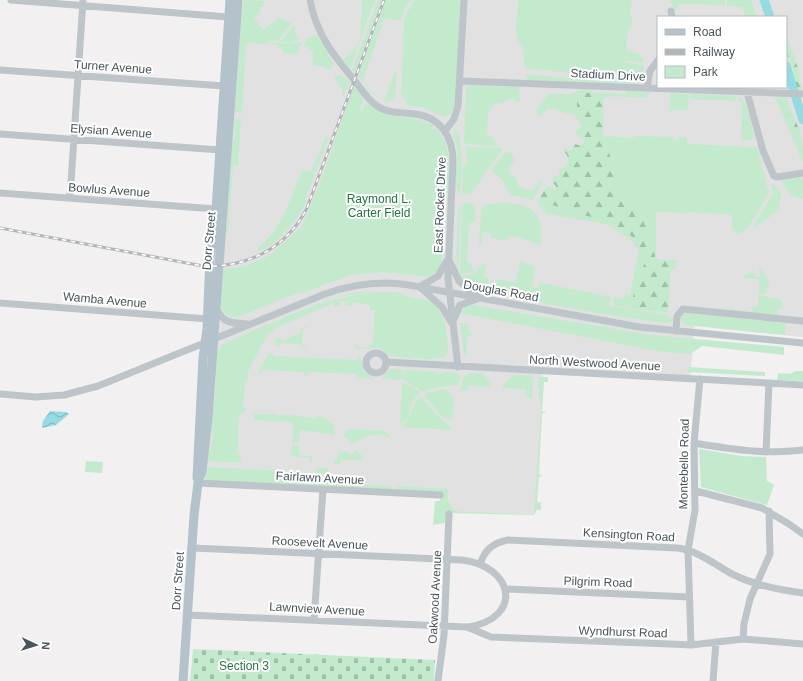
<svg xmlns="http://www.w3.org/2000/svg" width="803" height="681" viewBox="0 0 803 681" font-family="Helvetica,sans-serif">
<defs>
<pattern id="forest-firs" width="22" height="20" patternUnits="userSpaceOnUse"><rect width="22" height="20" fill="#c3eacd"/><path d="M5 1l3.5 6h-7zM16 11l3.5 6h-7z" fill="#a0c0a9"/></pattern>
<pattern id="cemetery-stones" width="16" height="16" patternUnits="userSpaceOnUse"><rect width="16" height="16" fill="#c3eacd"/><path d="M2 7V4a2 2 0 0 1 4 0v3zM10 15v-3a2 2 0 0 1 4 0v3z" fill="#a0c0a9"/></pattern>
<pattern id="water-waves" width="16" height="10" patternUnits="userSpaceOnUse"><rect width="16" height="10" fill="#96dbe1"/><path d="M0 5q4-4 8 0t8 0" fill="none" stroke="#7cb4b9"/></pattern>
</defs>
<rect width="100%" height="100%" fill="#f2f0f0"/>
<!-- education -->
<path fill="#e2e1e1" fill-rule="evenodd" d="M242,0H803V337L695,326L690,379L543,371L535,514L455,511L450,505L448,495L206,480L204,478ZM658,17H786V87H658Z"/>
<!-- green -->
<path fill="#c3eacd" d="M244,0L264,1L263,7H260V13L254,18L263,30L280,17L292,24L278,40L269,41L267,44L246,43L242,113L235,111L241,21Z
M362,0H375L350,68L343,60L356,48L360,38Z
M378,0H382L355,73L352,70Z
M386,0H411L405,9L401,20L384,19L363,81L375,94L384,101L395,71L397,72L395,98L387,103L373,94L358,76Z
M414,0H460L456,99L451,115L449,114L445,117L424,108L407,105L404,97H401L404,21H403Z
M519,0H632L630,16L632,17L631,29L628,30L626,51L638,53L645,63L625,60V62L644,66L641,79H631L632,73L623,72L622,78H615V75L597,76L525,68L524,57L521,52L525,51C511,37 517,18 519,0Z
M670,0H725V5L679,4L678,9L673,8Z
M727,0H751L757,17H746L742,7L727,6Z
M293,26H294L298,40L289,43L280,42Z
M317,34L333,62L334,64L329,71L326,67L313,65V51L309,50V47H304L306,39Z
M298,42L302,44V46H299L298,54L283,53V49L278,48V45L269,44C275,41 288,46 298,42Z
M527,74L575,79L593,78L642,84L527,80Z
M337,76H342L350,81L343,98L342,89L334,77Z
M354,85L364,99L361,104L360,111H363L364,105L368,103C386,122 412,113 434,126L432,129L434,130L436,128C458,150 447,199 443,228L439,229L443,231L442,264L437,274L435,273L426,277L384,272L352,275L305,292L295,294L238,317H230L223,311L220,303L223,270L245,266L270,255L302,226L323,175Z
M469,85L519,87L520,100L518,103L511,98L503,103L494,104L488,113V122L486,133L495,139V144L499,143L498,145L486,146L464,143L466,88Z
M582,89L591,90L592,93H584L579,96L577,110L587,125L582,139L575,133L581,126L574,114L564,113L557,109L556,110L553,108L551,110L548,108L540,117L536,110L548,94H571Z
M626,91L649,92L650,95H647L646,98L610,96L609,98H604V93L625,94Z
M670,93L689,94L688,110L669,111Z
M690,94L736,96V101L690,99Z
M738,96C748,100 752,127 754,137L749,141L741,140L742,102L738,101Z
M775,97L783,98L784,106L803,148V163Z
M241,118L238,166H233L228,233H226L232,143L235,137L234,119Z
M454,128C466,139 461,179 460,194C451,185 459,163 457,150C456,142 451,136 454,128Z
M603,136L634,138V136L673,137V140H677L678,137L687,138V144L757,147L769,193L747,229L738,234L732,229V215L689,212V213L656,212V259L643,219L632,204L626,206L622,201L609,152Z
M326,137L329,138L305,199L307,202C295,221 281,243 259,251L258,247C282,230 291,197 302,170L311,171Z
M466,147L488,148L500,147L502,150L471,194L468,195L462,193L463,168L467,162Z
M506,152L512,153V157L515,159L508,169L511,171L509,174L516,178L519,187L533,191L541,179L543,180L533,200L510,195L503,181L493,172V167Z
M799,177L803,179V199L791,196L781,181Z
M774,184L781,195L779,206L781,209L754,228L753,227L773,194L771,185Z
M541,196L540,204L552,205L606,221L636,239L645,262L633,298L630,300L629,304L634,309L615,306L613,301L614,297L624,299L625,294L630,295L639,248L634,246L635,243L609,225L549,214L548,216L537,203Z
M468,202C478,205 475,214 475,222L469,223L467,262L472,264L471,268L475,272L460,274L462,206L464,203Z
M486,204C520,201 548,203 540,246L524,239L508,236L507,241L490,238V233L483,232L482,243L479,245L481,210Z
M460,205H461L458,273L456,257L458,210Z
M520,261L535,266L532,287L538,288L541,280V283L611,297L609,306L668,315V317L673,318L671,322L666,323L609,315L526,300L474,286L461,280V276C470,275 478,275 480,264L482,266L484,264H486L484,277L489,278L488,285L496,286L497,279L516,283Z
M759,266L768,280L769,287L767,288L766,294H759V279L744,278V276L752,271L757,277L760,276Z
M369,291L406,293L369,292L338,297L220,344L324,301L351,293Z
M384,292C394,292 402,293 410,297C415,299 421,298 425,300C442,303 445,321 447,336C447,342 450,352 445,357C441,361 393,358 388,355C386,354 382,350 379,348L356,349L354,346L357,343L359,347L368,348L369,344L373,343L375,310H370V305L353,302L352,306L345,305V301H340V306H334L333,303L272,330L274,333L269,332L247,373L249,379L245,381L243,407L247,408L244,413L239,414L238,454L241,455V461L236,463L208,461L207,458L213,438L211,424L215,395L217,352L221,345C273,324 326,294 384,292Z
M759,295L780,299L784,307L777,311L780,316L729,310L732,306V310L752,311L753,307H758Z
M467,304L651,335L784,347V355L702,346L690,354L656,351L460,313Z
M685,313L786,323L785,335L686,325L681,320L682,316Z
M460,323H468L469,331L473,334L467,337L466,359L464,354Z
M305,326L307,328L303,329L302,346H306V348H301V344L280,343L279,347L276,346L275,342L276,338L280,337L282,341L301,332V328Z
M272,352L274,356L358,360V357L361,358L363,371L374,379L358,378L357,374L308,372L307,376H304V372L262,370L261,374H258L268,354Z
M689,367L765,372V376L688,372Z
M392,368L404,370L401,380L383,379V376Z
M406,370L439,372V374H441L442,372L458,373L460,377L457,385L433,388L423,392L402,379Z
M795,371H803V381L777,380L778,373L791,374Z
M469,373H482L491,383V386L489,387L468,386L467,391H460L463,378Z
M514,375L533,376L532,401L531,398H527L525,389L503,388V385Z
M539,377H548V382H544L542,411L546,412L542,414C541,435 540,452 539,474L543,476L539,477L537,502L541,503V510H537L534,515L447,513L445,523L433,525L435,501H440V493L398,490L397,486L448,489C447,496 449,507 456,511L534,514L541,406L538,392L540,390L538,386Z
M402,382L420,392L412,402L408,417L400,426Z
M443,389L447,390L454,398L452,420L441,416L425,396L427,393Z
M421,397L442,420L450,426L451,430L402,427C411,419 411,403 421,397Z
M254,414H276L279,416C284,414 293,414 298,417L301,416L314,418L318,416L325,418L333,425L335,435L300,430L299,442H294L293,445H299V455L312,456V463H310V458L291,456L294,426L292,425V422L254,420Z
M349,429L386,431L391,438C377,432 364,435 353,444L343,435Z
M699,449L741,456L766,457L767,481L774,485L767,505L701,487Z
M339,451L347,452L351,455L356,451L361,454L364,460H341L340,464H334V460H337Z
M86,461L103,462L102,473L85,472Z
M211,467L305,472L309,477L314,476L317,468H327L328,472L322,473L321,483L393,486L391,490L207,481L205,479L206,469Z"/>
<!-- forest -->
<path fill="url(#forest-firs)" d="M786,34L800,74L799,75L802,90H797L786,48Z
M584,93H604L603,136L609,152L622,201L626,206L632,204L643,219L656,259L677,260L675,270H671L668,313L634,309L629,302L633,298L635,280L640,275L645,262L636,239L610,223L552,205L540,204L541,196L546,187L550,186L555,189L556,186L553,183L552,178L560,175L559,169C567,167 570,162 567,155L563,150L565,147L569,151L572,150L575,144L581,146L585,141L582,139L587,125C581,114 573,109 579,96Z
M783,98H787C791,115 803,130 803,148L784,106Z"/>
<!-- cemetery -->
<path fill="url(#cemetery-stones)" d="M193,649L435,660L434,681H190Z"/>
<!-- water -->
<path fill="url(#water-waves)" d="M50,411L66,412L69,414L56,425L42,428L43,421Z"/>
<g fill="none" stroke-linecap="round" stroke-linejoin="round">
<!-- river -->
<path stroke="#96dbe1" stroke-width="9" d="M764,0L770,17
M786,66L803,120"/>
<!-- minor -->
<path stroke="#bdc5ca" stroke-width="7" d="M11,0L228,17
M310,0C316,34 334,56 355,81C362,90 368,100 377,106C389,114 402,112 415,114C441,117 453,138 453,161L448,278L458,367
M671,11L672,17
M0,70L224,86
M461,81L803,94
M647,88L650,71L658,60
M747,92L763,151L774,176L778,177L803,173
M445,131L454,119L458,106L464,0
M0,134L220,150
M0,193L216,209
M70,198L83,0
M450,262L459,281L479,298
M419,287L438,276L448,259
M421,288L442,307L451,322
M0,303L208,319
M216,307C223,324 231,323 248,324
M454,319L460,305L477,299
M676,331L677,316L683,309L803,321
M366 363a10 10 0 1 1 20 0a10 10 0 1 1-20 0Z
M386,362L803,385
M0,394L36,397L64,395L98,386L325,294C353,284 379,280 409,285L639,327L803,343
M694,443C730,449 766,455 803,450
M766,452L769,383
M198,483L440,495
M696,491L762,508L789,524L803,534
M192,548L462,560C514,566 524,618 468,627
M480,564C485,550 492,543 508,540L677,548C697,550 714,564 732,574C754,585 778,590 803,593
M506,589L689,597
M188,615L467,627L491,637L670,644L691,645L743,639L803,644
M314,620L323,489
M743,639L744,624L750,599L770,554L769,511
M691,645L688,550L695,510L694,443L700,379
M438,681L444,635L449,514
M713,681L716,642"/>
<!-- major -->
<path stroke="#b3c2cb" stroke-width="9" d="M197,478L203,358L207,329L210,257L216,209L230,0
M183,681L194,515L198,483L202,471L208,418L238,0"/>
<!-- rail casing -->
<g stroke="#b2b6b9" stroke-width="3">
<path id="rail" d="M0,228L203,266C247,268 287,248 307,208L384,0"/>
</g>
<!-- rail -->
<use href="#rail" stroke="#fff" stroke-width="1.5" stroke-dasharray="4.5" stroke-linecap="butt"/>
</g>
<g text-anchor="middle" stroke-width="4" stroke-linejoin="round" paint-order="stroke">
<!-- street labels -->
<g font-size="12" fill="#4a555a" stroke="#fff">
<text transform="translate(113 67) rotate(4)" y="4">Turner Avenue</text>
<text transform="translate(608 75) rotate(3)" y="4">Stadium Drive</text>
<text transform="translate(111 131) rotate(4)" y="4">Elysian Avenue</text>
<text transform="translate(109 190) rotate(4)" y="4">Bowlus Avenue</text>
<text transform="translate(440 205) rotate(-88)" y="4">East Rocket Drive</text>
<text transform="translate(209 241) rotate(-85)" y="4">Dorr Street</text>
<text transform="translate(501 291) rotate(10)" y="4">Douglas Road</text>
<text transform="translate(105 300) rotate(5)" y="4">Wamba Avenue</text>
<text transform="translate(595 363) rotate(3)" y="4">North Westwood Avenue</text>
<text transform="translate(684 464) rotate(-89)" y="4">Montebello Road</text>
<text transform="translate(320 478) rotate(3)" y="4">Fairlawn Avenue</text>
<text transform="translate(629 535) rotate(3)" y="4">Kensington Road</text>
<text transform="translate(320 543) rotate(3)" y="4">Roosevelt Avenue</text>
<text transform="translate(178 581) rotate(-86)" y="4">Dorr Street</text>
<text transform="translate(598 582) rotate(2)" y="4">Pilgrim Road</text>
<text transform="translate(435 597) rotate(-87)" y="4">Oakwood Avenue</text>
<text transform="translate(317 609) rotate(3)" y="4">Lawnview Avenue</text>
<text transform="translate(623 632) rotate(2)" y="4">Wyndhurst Road</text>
</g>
<!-- park labels -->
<g font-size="12" fill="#237341" stroke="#fff">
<text x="379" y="203">Raymond L.<tspan x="379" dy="14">Carter Field</tspan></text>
<text x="244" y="670">Section 3</text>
</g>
</g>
<!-- legend -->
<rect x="657" y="16" width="130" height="72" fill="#ffffff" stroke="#b7bbbd"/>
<rect x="665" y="29" width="20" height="6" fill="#b3c2cb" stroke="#b7bbbd"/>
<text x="693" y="36" font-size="12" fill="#4a555a">Road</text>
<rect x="665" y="49" width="20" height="6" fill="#b2b6b9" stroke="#b7bbbd"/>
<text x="693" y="56" font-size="12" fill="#4a555a">Railway</text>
<rect x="665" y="66" width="20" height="12" fill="#c3eacd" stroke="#b7bbbd"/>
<text x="693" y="76" font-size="12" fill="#4a555a">Park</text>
<!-- north arrow -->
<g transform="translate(36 645) rotate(94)" stroke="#ffffff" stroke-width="3" paint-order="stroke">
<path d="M0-3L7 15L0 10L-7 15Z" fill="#4a555a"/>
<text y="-6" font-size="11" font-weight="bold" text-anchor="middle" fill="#4a555a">N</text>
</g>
</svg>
